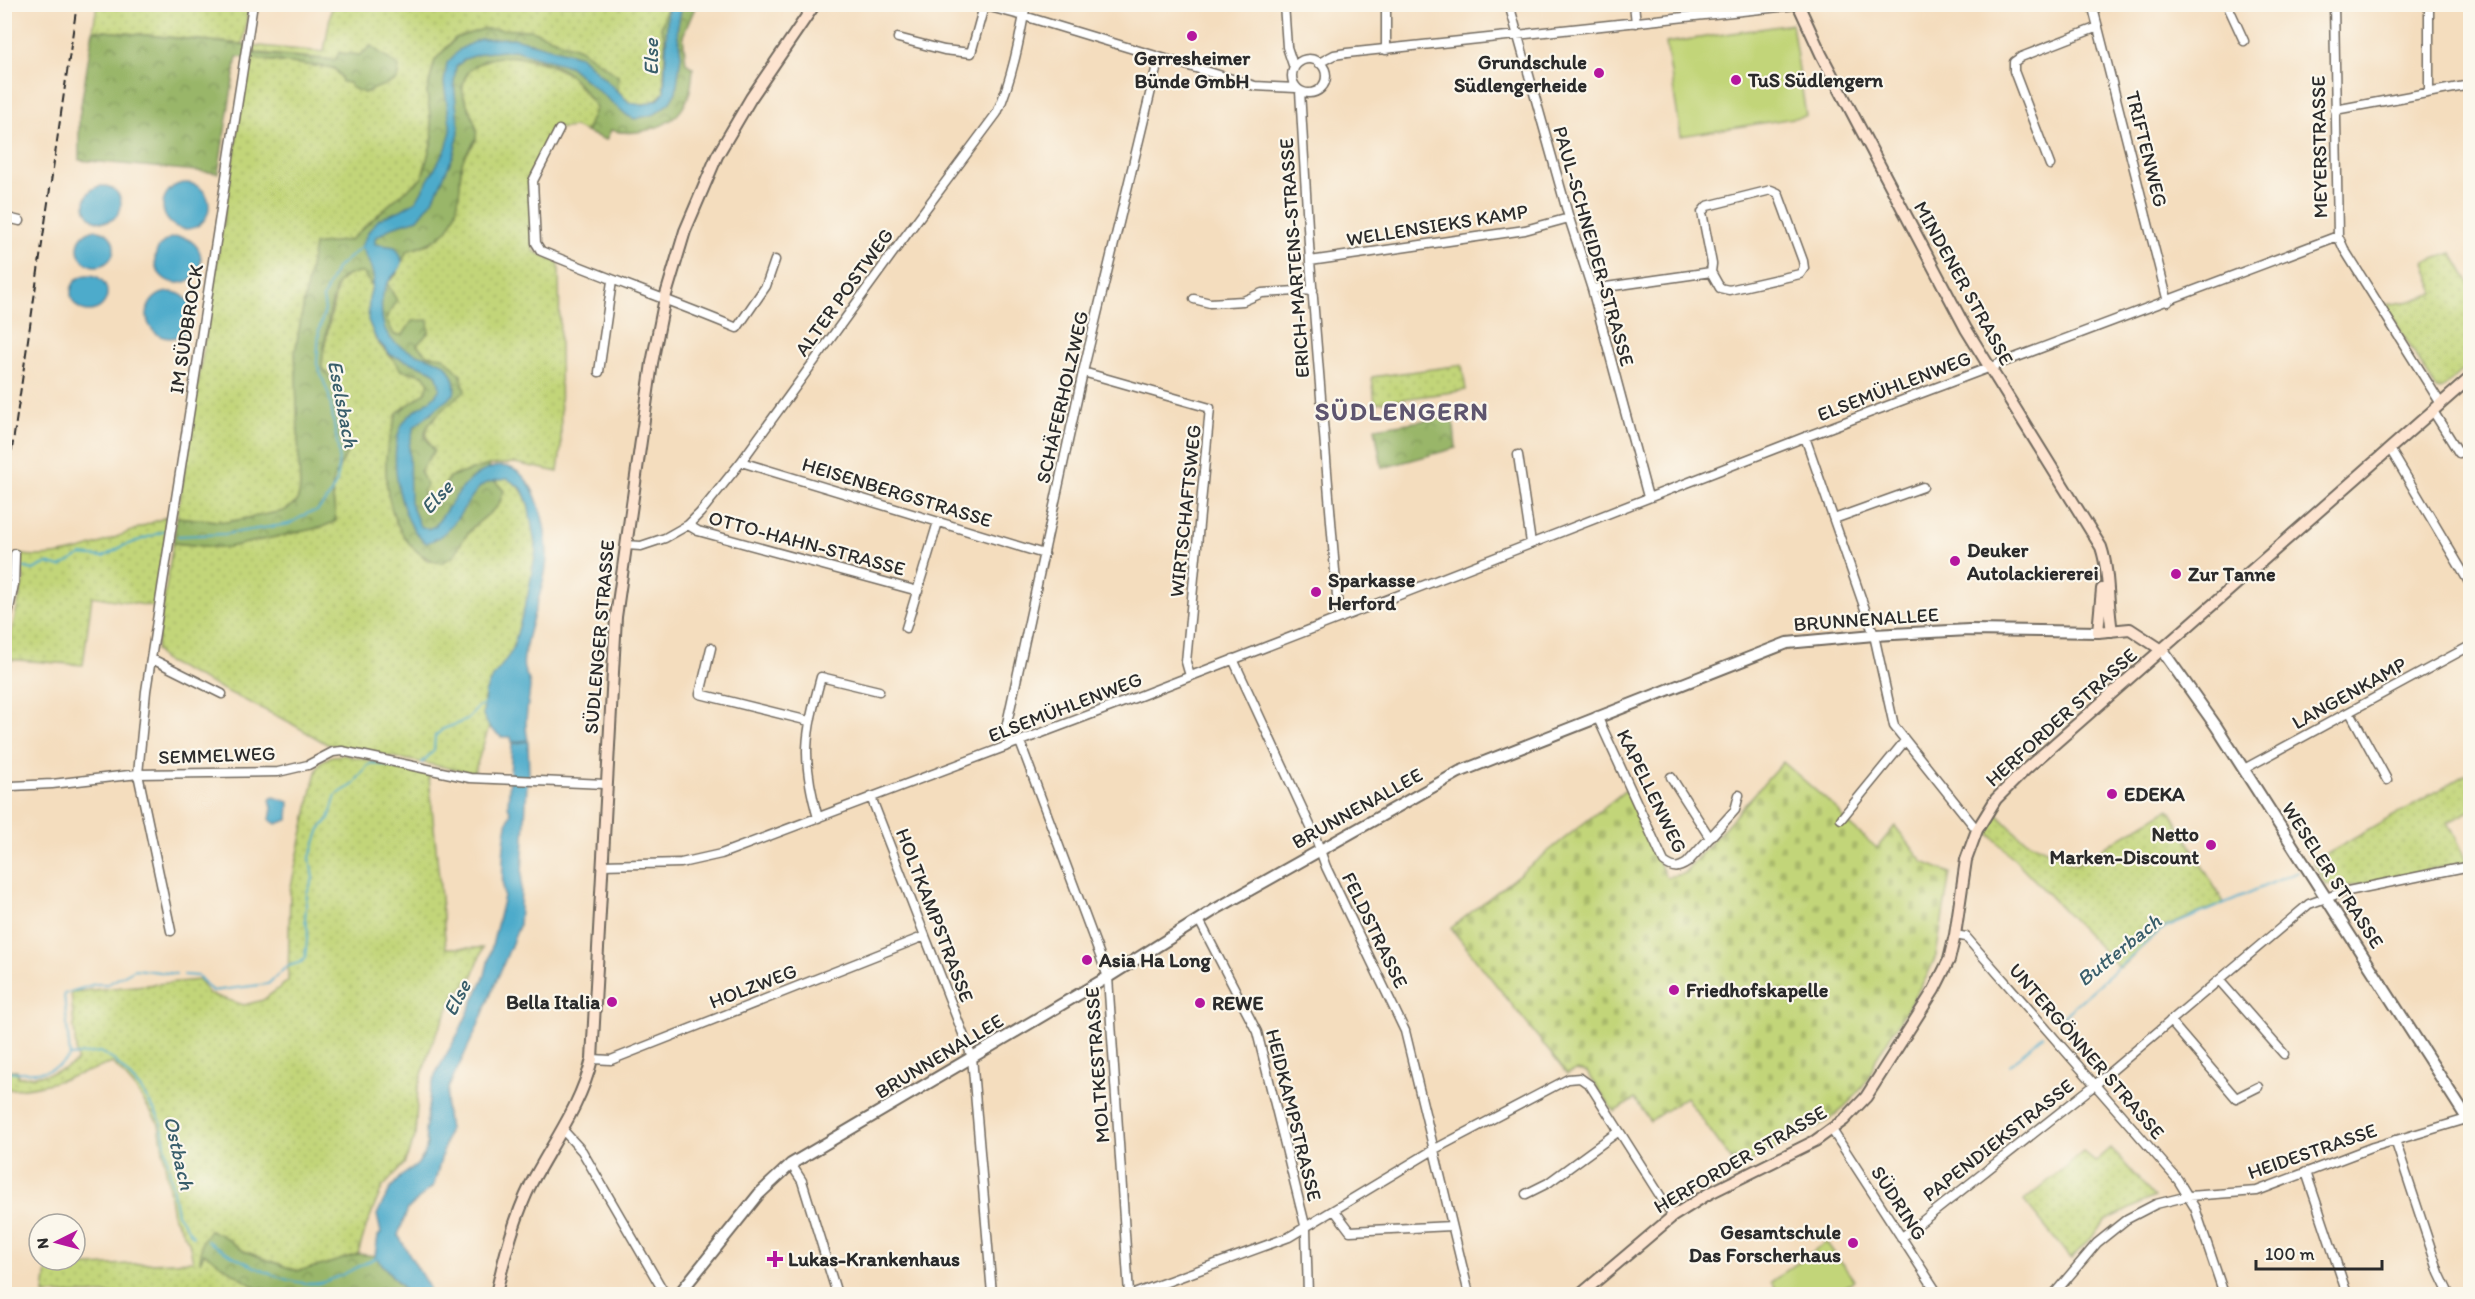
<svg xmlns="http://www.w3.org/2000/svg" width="2475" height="1299" viewBox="0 0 2475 1299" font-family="Itim,sans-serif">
<defs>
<pattern id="grass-dots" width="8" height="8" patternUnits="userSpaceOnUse" patternTransform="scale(1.5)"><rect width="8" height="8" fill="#c2d579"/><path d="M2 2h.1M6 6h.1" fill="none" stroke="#a7b769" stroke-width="1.8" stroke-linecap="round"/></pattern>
<pattern id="forest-crowns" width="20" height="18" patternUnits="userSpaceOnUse" patternTransform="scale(1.5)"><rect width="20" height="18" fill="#99b669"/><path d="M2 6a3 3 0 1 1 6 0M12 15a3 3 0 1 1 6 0" fill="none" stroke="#7d9457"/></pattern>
<pattern id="cemetery-stones" width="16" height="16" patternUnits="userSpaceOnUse" patternTransform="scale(1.5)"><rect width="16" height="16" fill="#c2d579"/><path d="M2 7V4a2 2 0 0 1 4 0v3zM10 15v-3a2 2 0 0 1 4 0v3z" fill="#a7b769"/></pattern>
</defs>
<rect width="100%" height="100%" fill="#fbf7ec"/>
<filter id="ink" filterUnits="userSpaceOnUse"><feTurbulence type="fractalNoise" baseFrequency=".0167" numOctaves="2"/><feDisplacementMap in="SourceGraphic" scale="12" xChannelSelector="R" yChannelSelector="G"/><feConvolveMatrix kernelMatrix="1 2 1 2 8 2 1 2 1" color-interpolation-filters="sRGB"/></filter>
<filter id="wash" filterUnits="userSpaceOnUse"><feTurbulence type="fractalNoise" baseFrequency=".008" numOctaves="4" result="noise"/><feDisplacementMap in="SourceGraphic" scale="24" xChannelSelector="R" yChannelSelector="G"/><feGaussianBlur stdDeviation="1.35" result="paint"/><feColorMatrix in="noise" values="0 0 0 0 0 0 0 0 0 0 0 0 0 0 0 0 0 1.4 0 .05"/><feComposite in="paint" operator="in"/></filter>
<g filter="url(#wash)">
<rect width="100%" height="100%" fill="#f4ddbe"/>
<!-- grass -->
<path fill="url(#grass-dots)" stroke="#768052" stroke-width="1.5" d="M97,5H249L243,44L93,30Z
M332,5H668L661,28L665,39L664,92C657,102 640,109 629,102C625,100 621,94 618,91V76L455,38L435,60L427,92L433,137L422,178L393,201L350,240L314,245L300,490L297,502L284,511L227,522L177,517L249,58L334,68L341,77L364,93L374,87L360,55L339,53L335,60L248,52L249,45L324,52Z
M508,55L547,64L569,74L596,107L586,132L575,127L554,129L528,179L533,251L559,263L561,447L558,472L515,463L489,465L449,477L438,500L430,505L423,491L426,485L420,471L433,451C419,426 430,424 447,404L427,355L403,335H394L386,318L397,301L387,283L396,275L407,251L431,243L458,200L462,161L476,140V127L462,91L464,80L471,68L492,57Z
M2452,253L2470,284V364L2441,390L2436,389L2385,305L2411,301L2435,293L2425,262Z
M350,273H363L372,286C369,298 370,329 376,340C381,348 395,360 401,370L423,375L429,383L425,393L397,413L386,482L395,521L411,546L427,560L441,563L454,556L462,541L473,527L498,506L504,491L494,480L508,479C513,482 519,486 522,491C530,502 536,535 536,549C537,572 521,627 513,649C501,679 471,689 489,727L474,773L327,744L287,721L163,660L156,650L173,543L224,548L322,527L336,521L332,490L334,478L349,448L344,398L341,390L322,368L323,353L338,283Z
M1462,365L1466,390L1375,403L1372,377Z
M169,516L156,607L92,596L83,665L5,659L24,579L18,554C70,564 121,533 169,516Z
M344,755L430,773L429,777L446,948H483L472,978L454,997L432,1043L418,1088L415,1137L404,1164L382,1188L366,1227L358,1254L324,1265L297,1271L244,1251L220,1234L209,1231L201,1259L204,1252L256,1288L269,1294H44L47,1268L193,1261L189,1242L173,1216L159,1124L135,1088L113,1063C79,1074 41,1090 5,1089L4,1070H17L18,1077C38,1076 62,1074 77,1061L71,992L199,980L209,994L244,1005L263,1000L288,981L290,891L315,775L320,762L332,756Z
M2470,772V811L2448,822L2468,862L2351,886L2326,885L2313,862Z
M2169,809L2224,903L2160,929L2120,968L1985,829L1996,813L2020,837L2075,865Z
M2111,1148L2154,1197L2107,1220L2071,1259L2024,1201L2083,1152L2095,1162Z"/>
<!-- forest -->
<path fill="url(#forest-crowns)" stroke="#62704a" stroke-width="1.5" d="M668,5H696L683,36L686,63L693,68C692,80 691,93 685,104C673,128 635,137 611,130L606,140L586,132L596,107C588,97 580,84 570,75C546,55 478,44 464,80C458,96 473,112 476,128C479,143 468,147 463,160C460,167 460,179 460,187C455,230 447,238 407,251L396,275L387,283L397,301L386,318L394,335H403L412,321L428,320L429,332L417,345L427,355L444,357L461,375L465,391C455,398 426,421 425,434C425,439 431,446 434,451L420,471L427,485L423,492L430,505L439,500L449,477L489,465L494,480L504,491L498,506L473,527L462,541L454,556L441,563C397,553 384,498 386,458C387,443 393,428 397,413L425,393L429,383L423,375L401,370C379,337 360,332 372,286L363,273C354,273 343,274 338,283C332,294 322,355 322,368L341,390L344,398L349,449L334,478L332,490L336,521L322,527L224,548L173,543L177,517L227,522L284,511L297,502L300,490L295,352L314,245L350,240L393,201L422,178L433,137L427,92L435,60L456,38L483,29L531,30L580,49L618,76V91C621,94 625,100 629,102C640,109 657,102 664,92L665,39L661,28Z
M93,30L249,45V53L335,60L339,53L360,55L371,46L399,67L397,80L364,93L352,88L349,83L342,82L341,77L334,68L237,57L218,173L79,160V118Z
M1453,416L1456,448L1382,468L1375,428Z
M209,1231L220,1234L244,1251L297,1271L324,1265L358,1254L375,1256L407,1294H269L256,1288L204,1253L200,1262L202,1241Z"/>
<!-- cemetery -->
<path fill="url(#cemetery-stones)" stroke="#768052" stroke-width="1.5" d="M1783,762L1839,811L1845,821L1877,848L1895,826L1923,862L1950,873L1936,956L1926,978L1876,1059C1858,1118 1788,1142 1737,1168L1686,1097L1650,1121L1635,1099L1614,1112L1587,1072L1576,1070L1567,1074L1451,928L1626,790L1666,877L1683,874Z"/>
<!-- park -->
<path fill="#c2d579" stroke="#768052" stroke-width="1.5" d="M1792,24L1806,116L1681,136L1666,43Z
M1826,1242L1854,1280L1835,1294H1780L1771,1282Z"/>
<!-- water -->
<path fill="#4dabcb" stroke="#3c6b7b" stroke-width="1.5" d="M668,5H682L677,30L681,55L676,92L670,102L655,114L635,119L628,116L569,66L514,50L483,53L465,59L456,67L454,83L459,132L454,154L433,200L418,219L392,227L375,238V244L395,247C412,269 393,270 386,286C381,297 381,306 382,317C383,325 386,333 391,339C405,353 427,356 445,364C451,373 457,382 454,394L414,427L409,446L410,502L420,526L428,529L435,526C448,509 461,484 480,473C531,443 547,521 547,556C547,581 530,620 526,646C525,652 522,663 524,669C525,675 530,678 530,686C529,705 523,720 528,740L512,742L511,737H501L489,727L483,715L485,693L489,683L512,651L528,595L536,550L528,503L522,489L508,479C500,480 488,480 481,486C462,504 455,535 426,543C399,525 384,445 406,419C417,406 433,403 440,388L437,376L431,370L391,355L376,339L368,320L369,298L374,279L371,267L361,246L369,231L379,219L401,210L416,201L446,149L451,131L444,83L447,63L460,49L480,39L513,38L580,56L630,103L642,105L659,99L664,92Z
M163 206a23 23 0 1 1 46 0a23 23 0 1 1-46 0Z
M85 204a18 18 0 1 1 36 0a18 18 0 1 1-36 0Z
M78 248a18 18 0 1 1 36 0a18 18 0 1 1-36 0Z
M155 260a23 23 0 1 1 46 0a23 23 0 1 1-46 0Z
M71 293a18 18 0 1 1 36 0a18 18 0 1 1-36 0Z
M147 315a23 23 0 1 1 46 0a23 23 0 1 1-46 0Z
M528,741L529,777L527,785L519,926L477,1028L448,1089L446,1108L449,1129L434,1185L408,1209L398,1235L428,1286L430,1294H408L375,1256L378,1236L381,1233L377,1215L382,1204L391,1188L400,1177L417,1165L424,1155L427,1145L425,1131L430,1092L436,1073L459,1032L485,975L504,896C501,880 503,827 511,813L508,806L512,744Z
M274,797L289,802L288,820L276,824L270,820L272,808L270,799Z"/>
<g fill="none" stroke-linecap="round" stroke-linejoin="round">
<!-- stream -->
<path stroke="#4dabcb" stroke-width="2" d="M178,536L225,534L289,524L308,513L317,511L329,497L337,481L339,453L329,395L317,364L319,330L325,310L323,298L336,269L364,245
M4,564L11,565
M19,566L33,570L47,563L60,567L81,555L103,557L123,546L165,531
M422,763L434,750L435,736L443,729L467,720L478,707L485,703
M184,975L198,976L212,991L268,984L286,967L301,962L305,958L308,931L305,920L307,893L313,879L310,857L320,829L329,819L336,795L353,785L367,766L372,763L420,772
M2062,1017L2161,930L2298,872
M70,1056L64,994L95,984H108L135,969L176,974
M2010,1065L2043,1035
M4,1071C28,1073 54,1076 70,1056L100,1052L115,1061L141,1089L161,1121L177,1214L193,1236
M207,1241C235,1257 286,1288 319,1283C339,1279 359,1265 378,1257"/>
</g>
</g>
<g filter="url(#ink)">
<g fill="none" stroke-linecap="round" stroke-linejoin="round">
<!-- minor casing -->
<g stroke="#71695e" stroke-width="11">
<path id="minor" d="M978,4L1024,16L1255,86L1296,88
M1284,4L1287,47L1294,68
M1386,4V50
M1509,4L1569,218L1592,289L1648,497
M1634,4L1636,23
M2092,4L2168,302
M2227,4L2244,41
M2334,4L2338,236L2344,249L2441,404
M2429,4V92
M898,38L944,50L971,53L984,6
M1292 76a17 17 0 1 1 34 0a17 17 0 1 1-34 0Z
M1319,63L1334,55L1347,53L1807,4
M1300,91L1310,261L1338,608L1341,618
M2335,110L2470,85
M559,130L533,181L536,243L541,251C606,278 672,301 737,328L766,286L775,260
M2050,165L2014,71V62L2021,57L2098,27
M4,217L20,221
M1310,261L1525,230L1569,218
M1592,289L1711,272L1720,288L1729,290L1800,274L1804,268L1803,261L1778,193L1771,190L1707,206L1702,212L1712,264L1711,272
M1194,299L1210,303L1243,301L1262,293L1313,290
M599,372L612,281
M1083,372L1210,408L1186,662L1190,676
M2433,411L2459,453L2470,446
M1805,437L1874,635L1894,726L1977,830
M2390,449L2470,584
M1518,455L1531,543
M741,462L1044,554
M1834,519L1923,487
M688,525L698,531L918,591
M626,545L641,546L665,538L688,525L700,513L741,462L892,254L997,113C1012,79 1019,42 1026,4
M906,628L938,522
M4,634L14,584L15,554
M711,648L700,694L809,721
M152,659L222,694
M1233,659L1315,836L1326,867L1405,1031L1469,1294
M2350,712L2387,780
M1597,716L1664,862C1673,869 1678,869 1687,863L1735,810L1739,795
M1020,742L1108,977L1129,1294
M1010,745L1006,728L1083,372L1159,57
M2244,769L2470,646
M1671,777L1710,838
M4,784L12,786L52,784L138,774L278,772L308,765L333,752L342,751L470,778L605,784
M871,797L972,1057L992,1294
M818,818C801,758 805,736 821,677L879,691
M1841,819L1904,742
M602,865L681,863L721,854L1137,697L1805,437L2338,236
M1199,920L1257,1032L1306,1229L1308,1294
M171,931L138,774L146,691L253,4
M1955,935L1966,937L2178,1180L2195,1208L2224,1294
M2219,980L2284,1054
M2170,1021L2236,1098L2258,1087
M592,1059L611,1060L925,936
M562,1129L582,1151L665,1294
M1832,1130L1938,1294
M2395,1140L2439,1273L2449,1294
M791,1164L802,1181L837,1294
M2306,1172L2347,1294
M1526,1194L1548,1183L1619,1131
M1335,1211L1350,1231L1452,1226
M1901,1238L2096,1084L2309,904L2343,892L2470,866
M1134,1294L1289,1237L1435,1149L1568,1079L1580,1078L1590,1085L1673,1216
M2054,1294L2097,1243L2127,1219L2156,1204L2189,1196L2257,1191L2373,1147L2470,1118"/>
</g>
<!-- tertiary casing -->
<g stroke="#71695e" stroke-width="14">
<path id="tertiary" d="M2162,650L2216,726L2470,1123
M679,1294L759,1194L791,1164L1108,977L1216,909L1459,772L1787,643L1874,635L1969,630L2098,632"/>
</g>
<!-- secondary casing -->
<g stroke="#71695e" stroke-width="14">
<path id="secondary" d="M1798,4L1821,54L1966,329L2101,547C2110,574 2107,603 2112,631
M2102,589L2098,632L2130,629L2162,650
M496,1294C504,1258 514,1218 531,1184C553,1142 581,1105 592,1059L616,617L652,363L665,298L685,231L717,156L751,98L815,4
M1581,1294L1673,1216L1708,1194L1815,1141L1844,1120L1866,1097L1934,990L1949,960L1955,935L1966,860L1977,830L1996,799L2026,769L2470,378"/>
</g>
<!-- minor -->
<use href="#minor" stroke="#fff" stroke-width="8"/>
<!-- tertiary -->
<use href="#tertiary" stroke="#fff" stroke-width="10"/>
<!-- secondary -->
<use href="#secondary" stroke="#fde4d0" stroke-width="10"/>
<!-- rail -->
<path stroke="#2b2b2b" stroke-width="2" stroke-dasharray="9 4.5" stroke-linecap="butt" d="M4,504L77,4"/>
</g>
</g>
<!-- markers -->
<g fill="#b5179e" stroke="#fbf7ec" stroke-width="2">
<circle cx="1192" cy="36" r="6"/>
<circle cx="1599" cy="73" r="6"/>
<circle cx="1736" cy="80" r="6"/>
<circle cx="1955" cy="561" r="6"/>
<circle cx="2176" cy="574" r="6"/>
<circle cx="1316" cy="592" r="6"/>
<circle cx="2112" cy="794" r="6"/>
<circle cx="2211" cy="845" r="6"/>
<circle cx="1087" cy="960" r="6"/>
<circle cx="1674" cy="990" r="6"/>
<circle cx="612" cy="1002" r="6"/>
<circle cx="1200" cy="1003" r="6"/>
<circle cx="1853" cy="1243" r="6"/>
<path d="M772 1250h6v6h6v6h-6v6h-6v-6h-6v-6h6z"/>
</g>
<g text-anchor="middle" stroke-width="4.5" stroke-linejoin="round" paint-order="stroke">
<!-- poi labels -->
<g font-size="20" font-weight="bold" fill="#2b2b2b" stroke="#fbf7ec" text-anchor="start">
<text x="1192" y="65" text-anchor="middle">Gerresheimer<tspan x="1192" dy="23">Bünde GmbH</tspan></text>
<text x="1587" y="69" text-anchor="end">Grundschule<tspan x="1587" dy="23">Südlengerheide</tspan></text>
<text x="1748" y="87">TuS Südlengern</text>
<text x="1967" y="557">Deuker<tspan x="1967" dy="23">Autolackiererei</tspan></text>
<text x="2188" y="581">Zur Tanne</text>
<text x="1328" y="587">Sparkasse<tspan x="1328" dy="23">Herford</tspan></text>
<text x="2124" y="801">EDEKA</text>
<text x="2199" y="841" text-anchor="end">Netto<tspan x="2199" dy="23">Marken-Discount</tspan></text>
<text x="1099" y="967">Asia Ha Long</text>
<text x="1686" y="997">Friedhofskapelle</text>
<text x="600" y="1009" text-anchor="end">Bella Italia</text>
<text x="1212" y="1010">REWE</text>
<text x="1841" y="1239" text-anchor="end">Gesamtschule<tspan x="1841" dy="23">Das Forscherhaus</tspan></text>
<text x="788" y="1266">Lukas-Krankenhaus</text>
</g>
<!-- street labels -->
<g font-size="20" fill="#2b2b2b" stroke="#fbf7ec">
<text transform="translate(2319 147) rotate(-91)" y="7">MEYERSTRASSE</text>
<text transform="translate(2147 149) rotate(76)" y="7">TRIFTENWEG</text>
<text transform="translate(1437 225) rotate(-9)" y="7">WELLENSIEKS KAMP</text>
<text transform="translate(1594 246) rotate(74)" y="7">PAUL-SCHNEIDER-STRASSE</text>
<text transform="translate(1294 258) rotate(-94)" y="7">ERICH-MARTENS-STRASSE</text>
<text transform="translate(1964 283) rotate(61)" y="7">MINDENER STRASSE</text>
<text transform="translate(844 292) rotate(-54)" y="7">ALTER POSTWEG</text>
<text transform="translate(186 329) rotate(-81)" y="7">IM SÜDBROCK</text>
<text transform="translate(1894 386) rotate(-21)" y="7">ELSEMÜHLENWEG</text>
<text transform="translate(1062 397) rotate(-77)" y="7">SCHÄFERHOLZWEG</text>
<text transform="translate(897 492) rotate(17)" y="7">HEISENBERGSTRASSE</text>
<text transform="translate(1185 511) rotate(-84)" y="7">WIRTSCHAFTSWEG</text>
<text transform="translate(807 543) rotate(15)" y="7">OTTO-HAHN-STRASSE</text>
<text transform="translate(1866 619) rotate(-4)" y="7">BRUNNENALLEE</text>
<text transform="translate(599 637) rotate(-85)" y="7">SÜDLENGER STRASSE</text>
<text transform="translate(2349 693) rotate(-29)" y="7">LANGENKAMP</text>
<text transform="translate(1065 707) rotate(-21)" y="7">ELSEMÜHLENWEG</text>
<text transform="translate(2061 717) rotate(-42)" y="7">HERFORDER STRASSE</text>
<text transform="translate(217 755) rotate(-2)" y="7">SEMMELWEG</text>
<text transform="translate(1652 791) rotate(64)" y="7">KAPELLENWEG</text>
<text transform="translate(1357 808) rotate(-29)" y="7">BRUNNENALLEE</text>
<text transform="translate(2333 875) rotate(57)" y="7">WESELER STRASSE</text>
<text transform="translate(935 915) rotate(69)" y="7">HOLTKAMPSTRASSE</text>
<text transform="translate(1375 930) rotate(64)" y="7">FELDSTRASSE</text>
<text transform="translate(753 986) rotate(-21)" y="7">HOLZWEG</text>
<text transform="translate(2087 1051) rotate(49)" y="7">UNTERGÖNNER STRASSE</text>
<text transform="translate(939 1056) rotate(-31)" y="7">BRUNNENALLEE</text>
<text transform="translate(1097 1065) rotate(-94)" y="7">MOLTKESTRASSE</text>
<text transform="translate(1294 1115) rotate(76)" y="7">HEIDKAMPSTRASSE</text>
<text transform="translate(1998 1140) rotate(-38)" y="7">PAPENDIEKSTRASSE</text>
<text transform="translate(2312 1151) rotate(-19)" y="7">HEIDESTRASSE</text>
<text transform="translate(1740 1159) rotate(-30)" y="7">HERFORDER STRASSE</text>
<text transform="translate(1899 1203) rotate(57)" y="7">SÜDRING</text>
</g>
<!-- water labels -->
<g font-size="21" font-style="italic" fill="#395e6b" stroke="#fbf7ec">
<text transform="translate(651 57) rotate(-90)" y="7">Else</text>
<text transform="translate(343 404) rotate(79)" y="7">Eselsbach</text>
<text transform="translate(437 497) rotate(-48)" y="7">Else</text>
<text transform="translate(2119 950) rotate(-39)" y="7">Butterbach</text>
<text transform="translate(457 998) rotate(-63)" y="7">Else</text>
<text transform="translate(179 1153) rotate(77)" y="7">Ostbach</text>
</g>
<!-- district labels -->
<g font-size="26" font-weight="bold" letter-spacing="1.5" fill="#5e556f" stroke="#fbf7ec">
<text x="1402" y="420">SÜDLENGERN</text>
</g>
</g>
<!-- margin -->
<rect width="2475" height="1299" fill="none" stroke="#fbf7ec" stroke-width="24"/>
<!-- north arrow -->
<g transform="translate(57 1242) rotate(264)"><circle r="28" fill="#fbf7ec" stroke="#a8a59f" stroke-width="1.5"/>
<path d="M0-4.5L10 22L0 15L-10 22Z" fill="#b5179e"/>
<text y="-9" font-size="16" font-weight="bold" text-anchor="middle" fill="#2b2b2b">N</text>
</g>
<!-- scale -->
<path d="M2256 1260v9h126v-9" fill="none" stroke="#2b2b2b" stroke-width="3"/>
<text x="2265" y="1260" font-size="18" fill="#2b2b2b" stroke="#fbf7ec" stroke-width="4.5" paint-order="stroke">100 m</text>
</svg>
